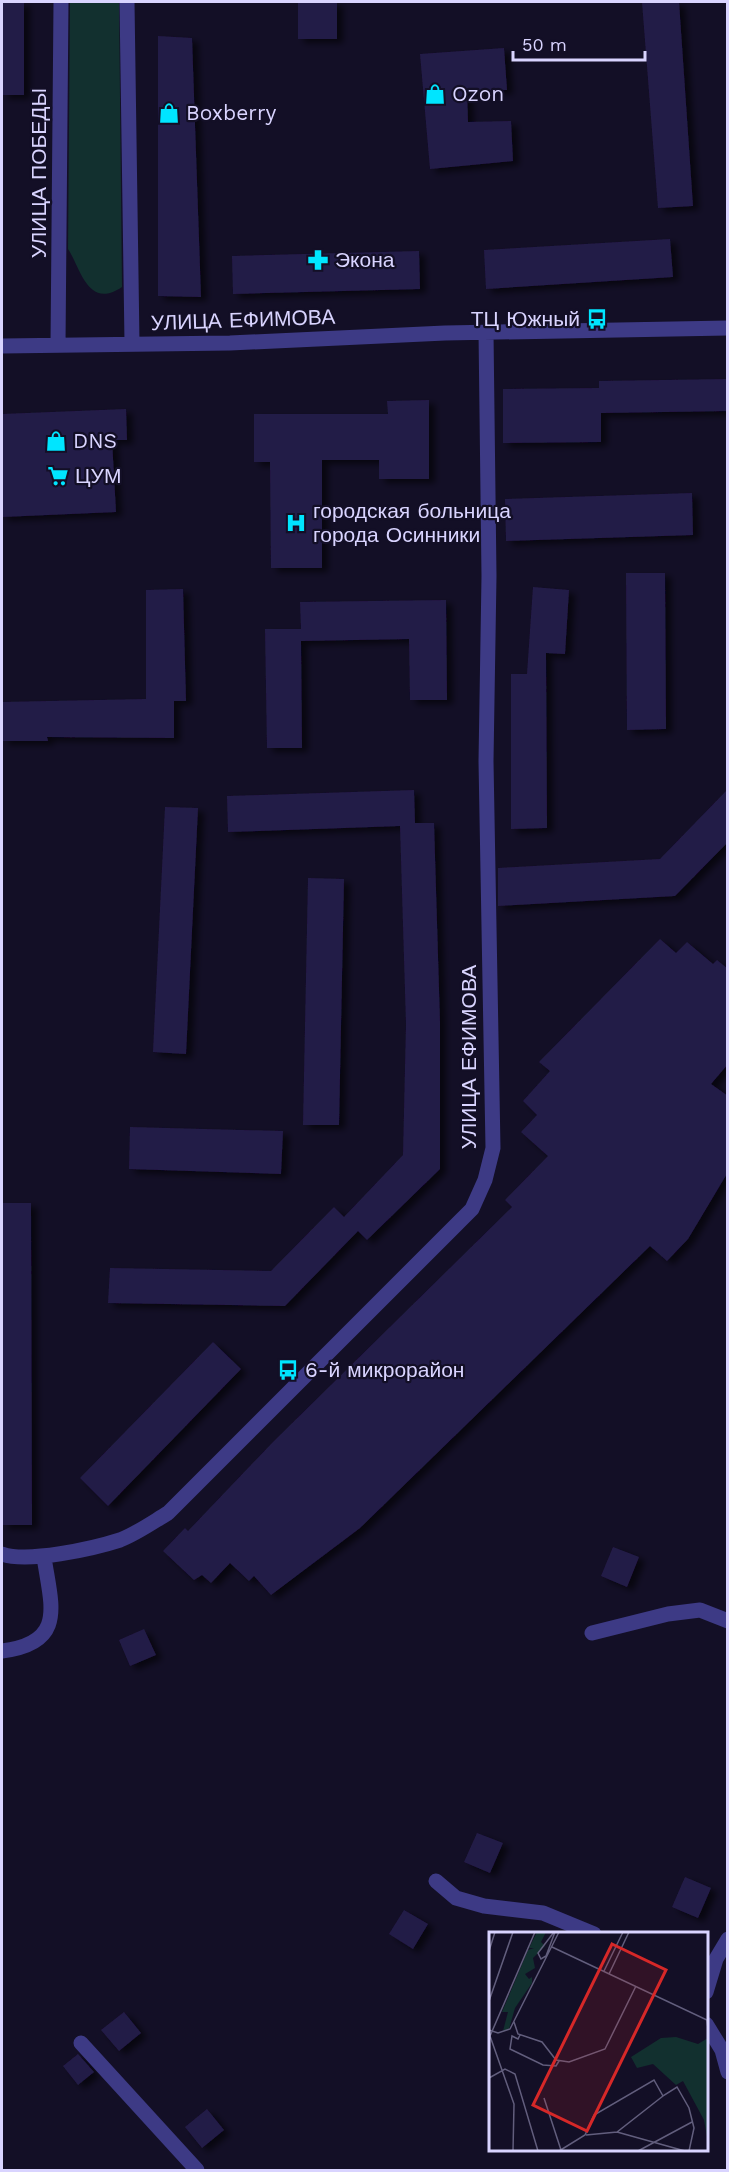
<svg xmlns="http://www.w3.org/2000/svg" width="729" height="2172" viewBox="0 0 729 2172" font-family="'Work Sans',sans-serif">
<defs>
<filter id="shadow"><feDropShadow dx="6" dy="4" stdDeviation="3" flood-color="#0009"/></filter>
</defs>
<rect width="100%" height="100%" fill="#130f26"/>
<!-- green -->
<path fill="#12302f" d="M70,2H119L122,287C88,310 81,269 68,249Z"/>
<!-- building -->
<path fill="#241b47" filter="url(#shadow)" d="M2,2H24V95H2Z
M298,2H337V39H298Z
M642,2H679L693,206L658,208Z
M158,36L192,38L201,297L158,296Z
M504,48L507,90L467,91L468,122L511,121L513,161L430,169L420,54Z
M670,239L673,277L486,289L484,250Z
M419,251L420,289L233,294L232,256Z
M728,379V411L601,413V442L503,443V389L599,388V381Z
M429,400V479H379V460H322V568H271L270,462H254V414H388L387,401Z
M126,409L127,440H112L116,512L2,517V414Z
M692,493L693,535L506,541L505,499Z
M626,573H665L666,729L627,730Z
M533,587L569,590L565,654L546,653L547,828L511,829V674H527Z
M183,589L186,701H174V738L47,737L48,741H2V702L146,699V590Z
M446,600L447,700H410L409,639L301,641L302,748H267L265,629H301L300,602Z
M728,789V842L675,896L498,906V868L660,859Z
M414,790L415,823H434L440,1023V1169L367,1240L358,1231L285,1306L108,1303L110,1268L271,1271L334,1207L344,1217L403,1155L406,1024L400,826L228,832L227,796Z
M165,807L198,808L186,1054L153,1052Z
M308,878L344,879L339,1125H303Z
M660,939L676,953L687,942L713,964L717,960L728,969V1064L711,1084L728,1096V1172L688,1239L667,1261L650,1246L360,1528L271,1595L254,1576L249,1581L230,1563L211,1583L202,1575L194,1580L163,1551L185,1528L188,1531L273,1442L512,1207L505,1200L548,1156L521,1132L537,1115L523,1101L550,1071L539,1062Z
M130,1127L283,1131L281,1174L129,1169Z
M2,1203H31L32,1525H2Z
M213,1342L241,1369L108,1506L80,1478Z
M613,1547L639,1557L627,1587L601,1576Z
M144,1629L156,1655L130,1666L119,1640Z
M477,1833L503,1843L490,1873L464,1862Z
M685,1877L711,1888L698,1918L672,1907Z
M404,1910L428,1924L413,1949L389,1934Z
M124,2012L141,2033L119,2051L101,2030Z
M78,2054L94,2072L78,2085L63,2066Z
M207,2109L224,2130L202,2148L185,2127Z"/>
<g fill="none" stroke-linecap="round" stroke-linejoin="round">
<!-- minor -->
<path stroke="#3d3a85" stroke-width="15" d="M127,2L132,343
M58,345L61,2
M2,346L230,343L445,333L728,328
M2,1554C28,1563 92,1549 120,1540C136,1534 153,1522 168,1513L472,1209L485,1180L493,1148L486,761L489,576L486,332
M592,1633L668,1614L700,1610L728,1621
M2,1651C67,1643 51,1605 44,1557
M436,1881L456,1898L484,1906L543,1913L594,1934
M706,1992L716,1959L728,1939
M706,2024L722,2050L728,2072
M81,2043L197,2170"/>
</g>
<!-- icons -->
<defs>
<g id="shop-bare" transform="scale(1.62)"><path d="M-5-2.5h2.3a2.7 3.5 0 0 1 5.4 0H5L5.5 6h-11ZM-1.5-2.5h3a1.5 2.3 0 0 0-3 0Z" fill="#00e5ff" stroke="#130f26" stroke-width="2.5" paint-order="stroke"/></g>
<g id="pharmacy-bare" transform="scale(1.62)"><path d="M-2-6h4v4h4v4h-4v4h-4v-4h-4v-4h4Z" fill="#00e5ff" stroke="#130f26" stroke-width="2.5" paint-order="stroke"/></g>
<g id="bus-bare" transform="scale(1.62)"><path d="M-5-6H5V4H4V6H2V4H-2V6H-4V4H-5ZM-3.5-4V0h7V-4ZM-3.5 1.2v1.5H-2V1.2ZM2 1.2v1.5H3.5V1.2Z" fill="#00e5ff" stroke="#130f26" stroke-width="2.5" paint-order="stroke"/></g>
<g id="supermarket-bare" transform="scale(1.62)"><path d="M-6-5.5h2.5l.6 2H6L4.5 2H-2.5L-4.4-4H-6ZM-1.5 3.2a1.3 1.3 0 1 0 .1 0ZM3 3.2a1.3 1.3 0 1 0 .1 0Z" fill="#00e5ff" stroke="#130f26" stroke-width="2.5" paint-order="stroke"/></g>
<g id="hospital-bare" transform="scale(1.62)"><path d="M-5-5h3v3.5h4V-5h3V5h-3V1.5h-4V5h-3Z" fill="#00e5ff" stroke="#130f26" stroke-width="2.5" paint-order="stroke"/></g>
</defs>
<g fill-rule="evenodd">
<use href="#shop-bare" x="435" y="94"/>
<use href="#shop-bare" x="169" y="113"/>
<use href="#pharmacy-bare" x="318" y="260"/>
<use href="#bus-bare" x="597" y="319"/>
<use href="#shop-bare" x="56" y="441"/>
<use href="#supermarket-bare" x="58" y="476"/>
<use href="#hospital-bare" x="296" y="523"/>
<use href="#bus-bare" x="288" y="1370"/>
</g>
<g text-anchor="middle" stroke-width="4.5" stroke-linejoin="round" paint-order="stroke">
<!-- poi labels -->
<g font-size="21" fill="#d9d4ff" stroke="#130f26" text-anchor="start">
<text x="452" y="101">Ozon</text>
<text x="186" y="120">Boxberry</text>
<text x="335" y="267">Экона</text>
<text x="580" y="326" text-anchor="end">ТЦ Южный</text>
<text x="73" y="448">DNS</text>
<text x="75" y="483">ЦУМ</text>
<text x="313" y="518">городская больница<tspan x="313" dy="24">города Осинники</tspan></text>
<text x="305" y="1377">6-й микрорайон</text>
</g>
<!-- street labels -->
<g font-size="21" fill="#d9d4ff" stroke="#130f26">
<text transform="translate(39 173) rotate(-90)" y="7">УЛИЦА ПОБЕДЫ</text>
<text transform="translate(243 320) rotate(-2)" y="7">УЛИЦА ЕФИМОВА</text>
<text transform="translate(469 1057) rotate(-90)" y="7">УЛИЦА ЕФИМОВА</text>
</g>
</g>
<!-- overview -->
<g transform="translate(489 1932)">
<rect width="219" height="219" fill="#130f26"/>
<path d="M48,0H57L52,10L56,14L44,26L46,36L36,42L40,47L43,45V51L26,76L20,97L14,99L19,80H13L39,18L45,16H40ZM187,105L209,112L219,106V210L215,188L194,149L187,153L164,132L148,136L142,125L172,106Z" fill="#12302f"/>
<path fill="none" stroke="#625e7d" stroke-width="1.5" d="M65,0L49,21L52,27L57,24L66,0M63,15L218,88L219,97M0,19L6,0M115,39L134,0M120,42L140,0M0,69L24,0M25,90L29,102L53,110L67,128L80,130L116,117L147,54M0,98L9,101L21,97L70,0M31,103L29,107L23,104L21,117L54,133L67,134L70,129M0,146L16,137L26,142L49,219M55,166L72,218M128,200L196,219M97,203L128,200L174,164M24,219L25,172L1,104L46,0M70,219L96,203L105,183L165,148L174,164L188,155L200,176L205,196L200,219M149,219L203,190"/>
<path fill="#d62828" fill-opacity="0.15" stroke="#d62828" stroke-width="3" d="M123,12L177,38L98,199L44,173Z"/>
<rect width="219" height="219" fill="none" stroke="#d9d4ff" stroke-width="3"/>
</g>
<!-- border -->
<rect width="729" height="2172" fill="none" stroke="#d9d4ff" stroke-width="6"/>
<!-- scale -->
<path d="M513 51v9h132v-9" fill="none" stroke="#d9d4ff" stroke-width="3"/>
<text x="522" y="51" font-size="18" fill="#d9d4ff" stroke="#130f26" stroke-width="4.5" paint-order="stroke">50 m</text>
</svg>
